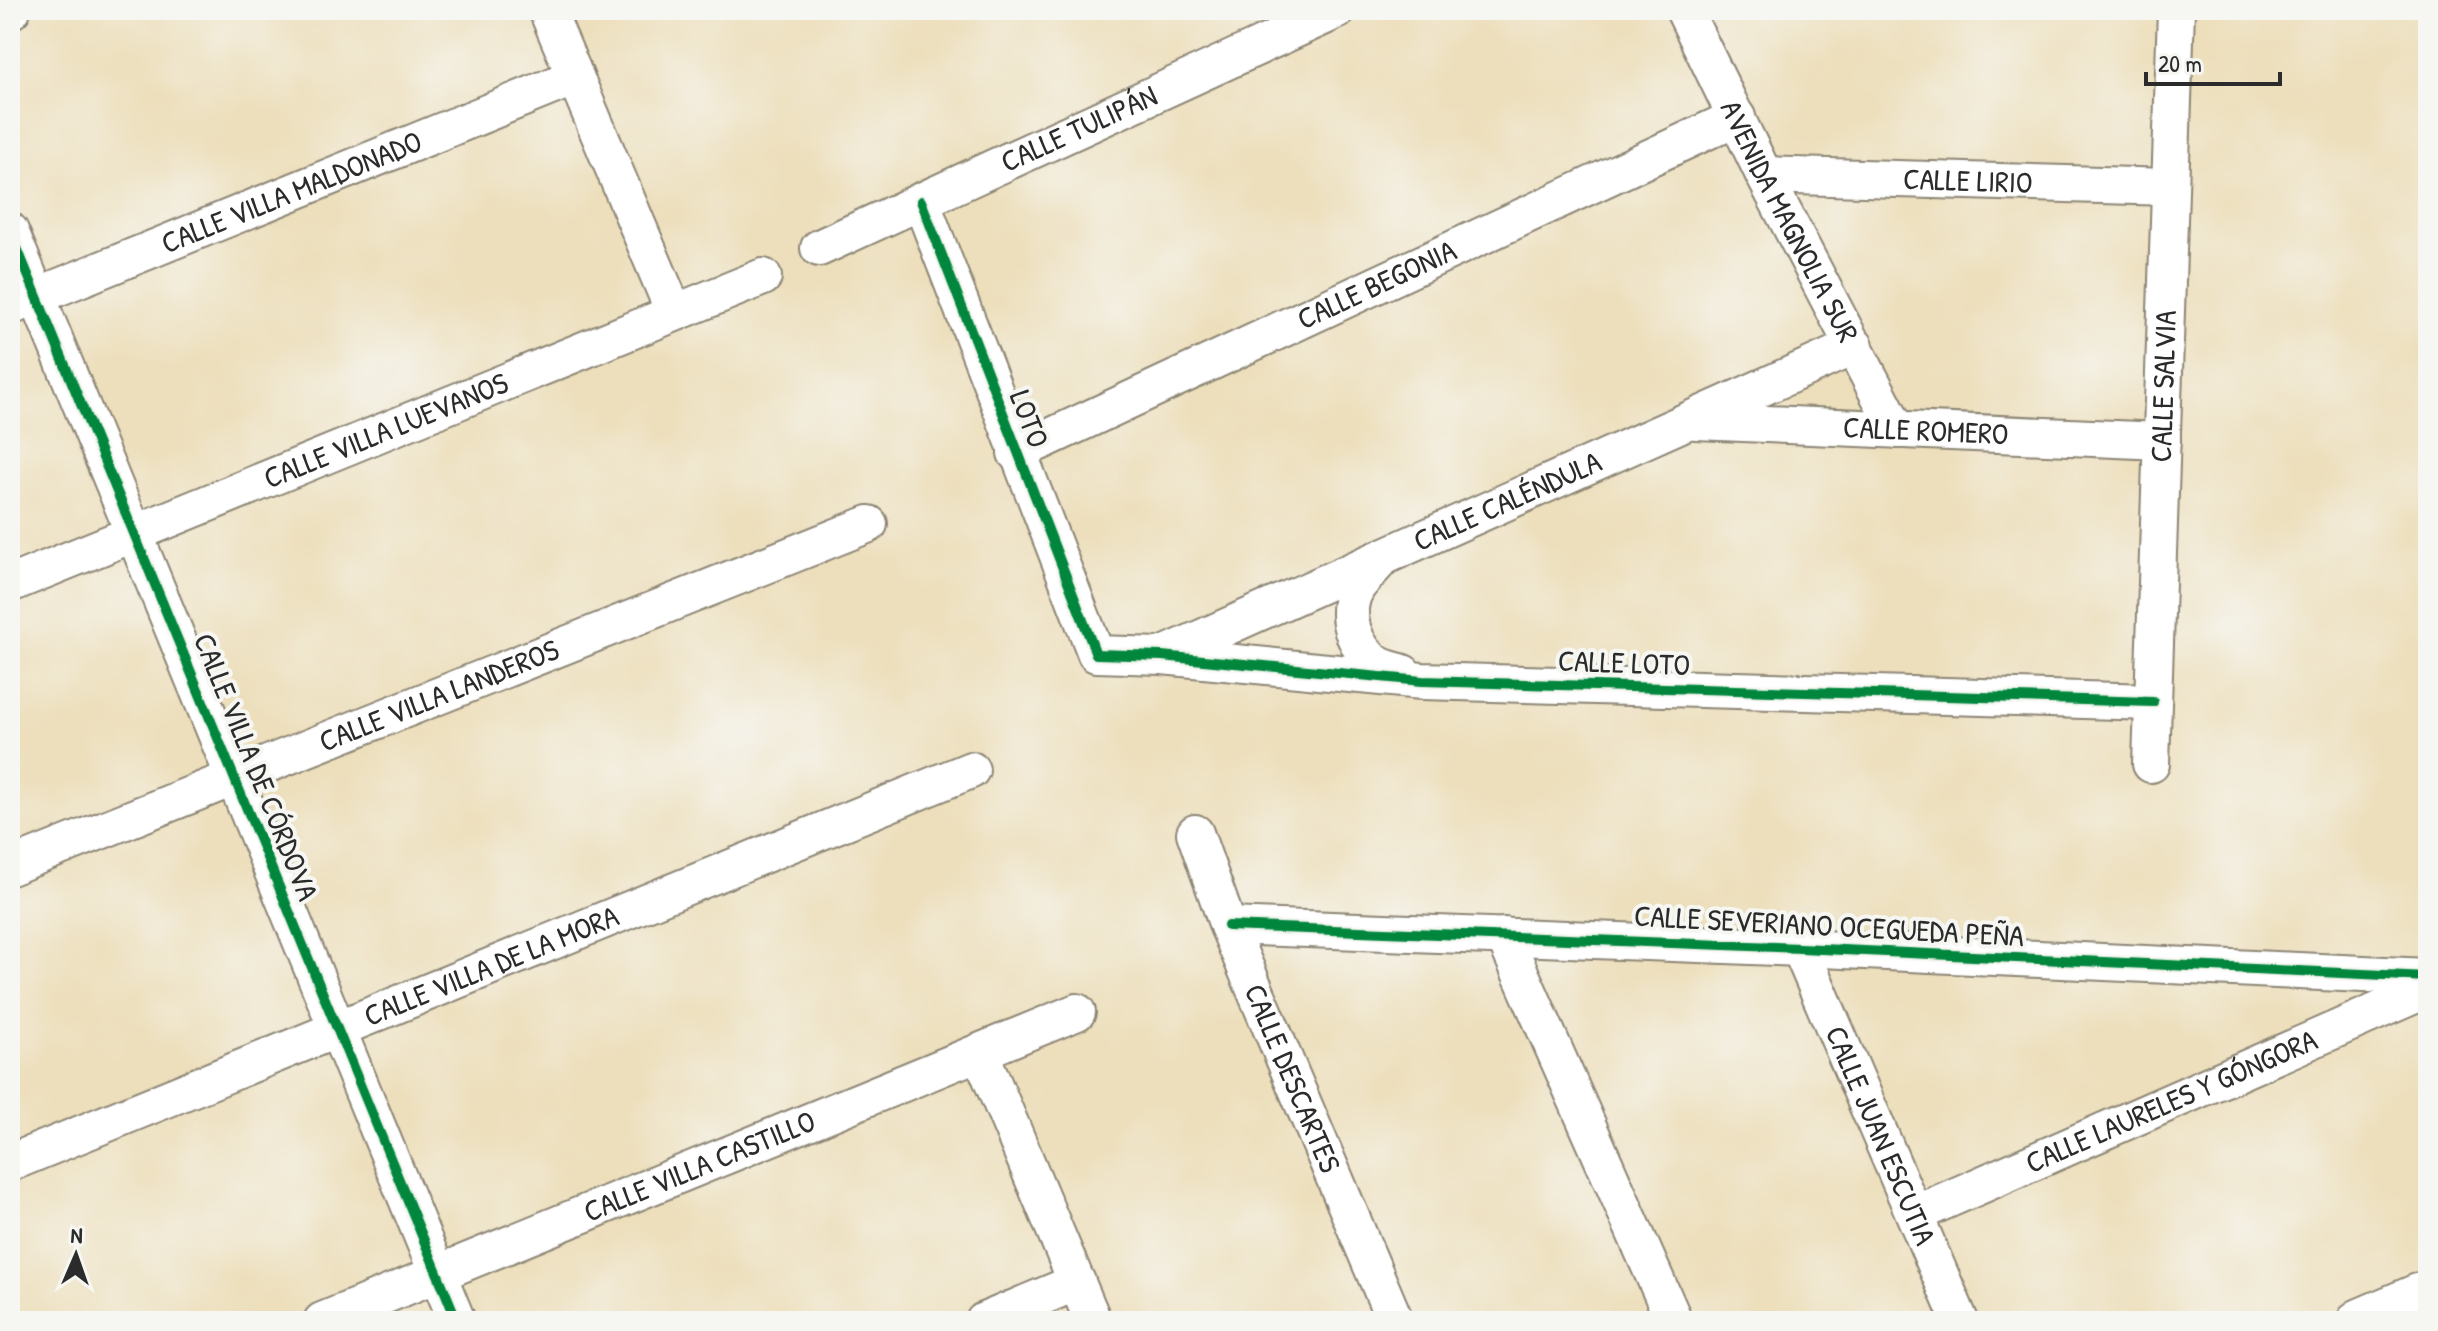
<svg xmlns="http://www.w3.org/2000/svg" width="2438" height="1331" viewBox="0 0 2438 1331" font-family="'Patrick Hand',sans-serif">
<rect width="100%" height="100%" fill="#f6f6f2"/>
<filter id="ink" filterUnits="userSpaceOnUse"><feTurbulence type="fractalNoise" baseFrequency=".0125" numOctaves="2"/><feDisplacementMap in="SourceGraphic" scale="16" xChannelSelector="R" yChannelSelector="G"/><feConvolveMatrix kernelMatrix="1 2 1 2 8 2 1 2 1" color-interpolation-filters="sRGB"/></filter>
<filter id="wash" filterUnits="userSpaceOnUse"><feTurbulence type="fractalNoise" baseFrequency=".006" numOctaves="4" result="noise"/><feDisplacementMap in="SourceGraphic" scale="32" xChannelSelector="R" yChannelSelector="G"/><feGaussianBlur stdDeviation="1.8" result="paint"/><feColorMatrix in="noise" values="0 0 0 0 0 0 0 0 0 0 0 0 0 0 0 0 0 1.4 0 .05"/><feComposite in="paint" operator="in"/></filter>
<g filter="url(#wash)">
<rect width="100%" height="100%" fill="#eddfbc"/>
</g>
<g filter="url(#ink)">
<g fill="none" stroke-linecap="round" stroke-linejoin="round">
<!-- street casing -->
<g stroke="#8c8574" stroke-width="40">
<g id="street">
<path d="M547,10L674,312"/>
<path id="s1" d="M1684,10L1764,175L1897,430"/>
<path d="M10,11L12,10"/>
<path id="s2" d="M1764,175L2170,187"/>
<path d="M921,201L1096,654L1162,656L1422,681L2153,702"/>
<path d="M10,231L457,1321"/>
<path id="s3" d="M819,248L1338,10"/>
<path id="s4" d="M10,307L575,77"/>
<path id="s5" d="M1696,421L2162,441"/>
<path id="s6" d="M1016,453L1737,117"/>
<path d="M1382,558C1374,568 1364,577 1357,587C1341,612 1354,650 1379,665C1386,669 1395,670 1403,673"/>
<path id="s7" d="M10,584L763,277"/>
<path id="s8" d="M1166,654L1855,346"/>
<path id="s9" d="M2151,764L2176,10"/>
<path id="s10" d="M1195,833L1228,926L1395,1321"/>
<path id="s11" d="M10,867L869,524"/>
<path d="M1228,926L1800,948L2428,977"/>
<path d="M1504,936L1674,1321"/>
<path id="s12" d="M1800,948L1960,1321"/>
<path d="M980,1052L1093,1321"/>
<path id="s13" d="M10,1163L971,770"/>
<path id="s14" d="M1915,1214L2428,989"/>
<path id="s15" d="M322,1321L1077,1012"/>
<path d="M984,1321L1077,1282"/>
</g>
</g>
<!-- secondary casing -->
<g stroke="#8c8574" stroke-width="48">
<path id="secondary" d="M2360,1321L2428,1292"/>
</g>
<!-- street -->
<use href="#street" stroke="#fff" stroke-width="36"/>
<!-- secondary -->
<use href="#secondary" stroke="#fff" stroke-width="44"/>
<!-- cycleway casing -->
<g stroke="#f6f6f2" stroke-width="15">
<path id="cycleway" d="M921,201L1096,654L1162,656L1422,681L2153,702
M10,231L457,1321
M1228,926L1800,948L2428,977"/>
</g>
<!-- cycleway -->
<use href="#cycleway" stroke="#00873e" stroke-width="10"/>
</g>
</g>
<g text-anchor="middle" stroke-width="8" stroke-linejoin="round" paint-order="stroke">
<!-- street labels -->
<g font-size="30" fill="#2b2b2b" stroke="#f6f6f2">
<text dy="10" stroke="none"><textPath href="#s3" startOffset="286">CALLE TULIPÁN</textPath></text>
<text dy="10" stroke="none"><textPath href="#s2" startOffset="204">CALLE LIRIO</textPath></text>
<text dy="10" stroke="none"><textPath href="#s4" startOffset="304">CALLE VILLA MALDONADO</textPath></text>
<text dy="10" stroke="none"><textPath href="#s1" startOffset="236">AVENIDA MAGNOLIA SUR</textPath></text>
<text dy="10" stroke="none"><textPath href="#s6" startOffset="398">CALLE BEGONIA</textPath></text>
<text dy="10" stroke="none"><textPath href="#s9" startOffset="378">CALLE SALVIA</textPath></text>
<text transform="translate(1029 419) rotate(69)" y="10">LOTO</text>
<text dy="10" stroke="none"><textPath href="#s7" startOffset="406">CALLE VILLA LUEVANOS</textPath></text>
<text dy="10" stroke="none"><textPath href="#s5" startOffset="230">CALLE ROMERO</textPath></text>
<text dy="10" stroke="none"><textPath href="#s8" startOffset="374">CALLE CALÉNDULA</textPath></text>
<text transform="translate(1624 663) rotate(2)" y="10">CALLE LOTO</text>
<text dy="10" stroke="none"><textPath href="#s11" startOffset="462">CALLE VILLA LANDEROS</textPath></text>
<text transform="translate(256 767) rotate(68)" y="10">CALLE VILLA DE CÓRDOVA</text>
<text transform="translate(1829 926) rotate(3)" y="10">CALLE SEVERIANO OCEGUEDA PEÑA</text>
<text dy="10" stroke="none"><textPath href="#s13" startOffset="520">CALLE VILLA DE LA MORA</textPath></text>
<text dy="10" stroke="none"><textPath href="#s10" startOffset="264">CALLE DESCARTES</textPath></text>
<text dy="10" stroke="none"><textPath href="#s14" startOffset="280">CALLE LAURELES Y GÓNGORA</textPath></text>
<text dy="10" stroke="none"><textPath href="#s12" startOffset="204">CALLE JUAN ESCUTIA</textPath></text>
<text dy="10" stroke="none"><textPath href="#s15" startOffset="408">CALLE VILLA CASTILLO</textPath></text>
</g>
</g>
<!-- margin -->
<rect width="2438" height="1331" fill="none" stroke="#f6f6f2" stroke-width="40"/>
<!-- north arrow -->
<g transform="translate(76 1255) rotate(2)" stroke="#f6f6f2" stroke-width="6" paint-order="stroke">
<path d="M0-6L14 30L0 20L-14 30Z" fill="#2b2b2b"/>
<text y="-12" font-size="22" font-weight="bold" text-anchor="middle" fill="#2b2b2b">N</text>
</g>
<!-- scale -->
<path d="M2146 72v12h134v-12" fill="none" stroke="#2b2b2b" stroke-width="4"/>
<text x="2158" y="72" font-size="24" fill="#2b2b2b" stroke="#f6f6f2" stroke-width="6" paint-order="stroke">20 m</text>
</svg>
